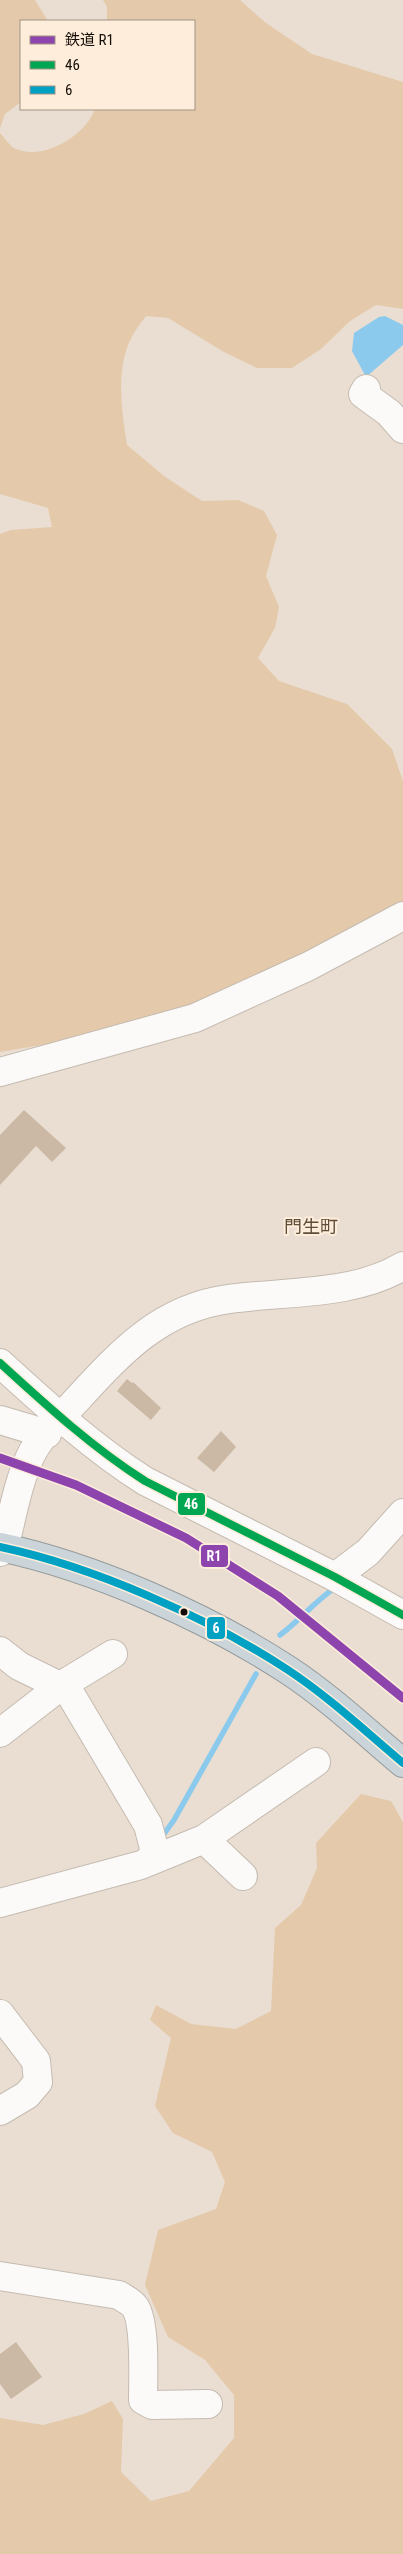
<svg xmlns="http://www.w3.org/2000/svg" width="403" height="2554" viewBox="0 0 403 2554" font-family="'Roboto Condensed','Noto Sans JP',sans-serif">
<rect width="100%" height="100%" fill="#eaded2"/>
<!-- green -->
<path fill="#e4c9aa" d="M0,0H35L48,21H21V102L5,114L0,128Z
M103,0H240L266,23L312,54L403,82V309L376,305L350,321L321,349L292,368H257L224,352L168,318L146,316C140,324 133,333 129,343C116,373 122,413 127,445L164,476L202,501L238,500L264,511L277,535L266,576L279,607L275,628L258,658L279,681L347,704L392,749L403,781V909L174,1013L77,1039L0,1052V534L11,530L52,527L48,508L0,494V133C4,137 10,147 16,149C44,161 86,135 95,109H194V21H107V7Z
M361,1794L391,1801L403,1822V2554H0V2418L43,2425L84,2414L112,2401L123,2419L121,2472L151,2501L189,2491L234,2438V2395L205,2360L168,2337L145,2285L158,2230L216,2209L225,2182L212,2152L173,2133L155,2106L171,2038L150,2020L156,2005L191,2024L236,2029L271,2011L275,1928L301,1905L317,1868L316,1843Z"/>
<!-- water -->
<path fill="#8bcaed" d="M385,316L403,325V345L366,377L352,351L354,333L379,317Z"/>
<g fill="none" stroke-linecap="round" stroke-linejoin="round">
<!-- stream -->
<path stroke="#8bcaed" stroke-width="5.5" d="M280,1635C300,1620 315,1601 336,1587
M161,1838L174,1820L256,1674"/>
</g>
<!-- building -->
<path fill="#cbb9a5" d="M24,1110L66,1148L52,1162L36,1146L0,1185V1135Z
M127,1379L132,1383L133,1382L161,1408L151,1420L117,1391Z
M221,1431L236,1447L214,1472L197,1458Z
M16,2342L42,2377L11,2399L0,2384V2354Z"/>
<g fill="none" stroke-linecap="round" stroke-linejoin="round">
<!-- minor casing -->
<g stroke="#c4bbb1" stroke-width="30">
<path id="minor" d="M366,389L363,394L389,413L403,429
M0,1072L195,1018L309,966L403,916
M0,1363C46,1405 93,1448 145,1481L335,1577L403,1615
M0,1420L47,1434
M0,1552L4,1548C12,1518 17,1485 30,1457C39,1437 58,1420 73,1404C118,1355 159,1308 229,1299C286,1291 353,1296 403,1266
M335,1577L368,1552L403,1513
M0,1651L19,1666L68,1690L148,1825L155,1852L148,1862L141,1865L0,1903
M0,1733L62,1685L113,1654
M204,1839L243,1876
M148,1862L204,1839L316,1762
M0,2014L36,2061L38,2082L27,2095L0,2111
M0,2276L119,2295C124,2299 131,2301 135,2307C146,2324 143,2378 143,2400L152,2405L208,2404"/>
</g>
<!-- highway casing -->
<g stroke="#939a9b" stroke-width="30">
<path id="highway" d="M0,1547C94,1567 207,1617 288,1670C329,1697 366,1732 403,1763"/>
</g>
<!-- minor -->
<use href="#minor" stroke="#fcfaf8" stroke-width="28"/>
<!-- highway -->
<use href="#highway" stroke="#cad4d9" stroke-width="28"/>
<!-- bus-1 casing -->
<g stroke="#feedda" stroke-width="11">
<path id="bus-1" d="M0,1363C46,1405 93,1448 145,1481L335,1577L403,1615"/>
</g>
<!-- bus-2 casing -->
<g stroke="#feedda" stroke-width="11">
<path id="bus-2" d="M0,1547C94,1567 207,1617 288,1670C329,1697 366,1732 403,1763"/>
</g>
<!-- bus-1 -->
<use href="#bus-1" stroke="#00a651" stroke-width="8"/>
<!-- bus-2 -->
<use href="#bus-2" stroke="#01a1c4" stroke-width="8"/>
<!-- rail-1 casing -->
<g stroke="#feedda" stroke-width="12">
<path id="rail-1" d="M0,1458L76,1485L186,1538L278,1596L403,1698"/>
</g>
<!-- rail-1 -->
<use href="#rail-1" stroke="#8e44ad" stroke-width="9"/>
</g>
<!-- markers -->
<circle fill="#140d06" stroke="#feedda" stroke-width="2" cx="184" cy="1612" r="4.5"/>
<g text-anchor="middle" stroke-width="4" stroke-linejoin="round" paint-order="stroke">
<!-- quarter labels -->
<g font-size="18" fill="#5f4e3a" stroke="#feedda">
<text x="311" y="1233">門生町</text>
</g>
</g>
<g stroke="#feedda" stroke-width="2">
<rect x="177" y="1492" width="29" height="24" rx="5" fill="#00a651"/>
<rect x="200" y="1544" width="29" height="24" rx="5" fill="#8e44ad"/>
<rect x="206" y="1616" width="20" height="24" rx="5" fill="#01a1c4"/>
</g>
<g font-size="14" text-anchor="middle" font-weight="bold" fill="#fff">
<text x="191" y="1509">46</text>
<text x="214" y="1561">R1</text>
<text x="216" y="1633">6</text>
</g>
<!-- legend -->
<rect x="20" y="20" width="175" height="90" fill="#feedda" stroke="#a09385"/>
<rect x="30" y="36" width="25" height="8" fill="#8e44ad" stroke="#a09385"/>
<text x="65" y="45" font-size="15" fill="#140d06">鉄道 R1</text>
<rect x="30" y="61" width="25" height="8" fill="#00a651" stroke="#a09385"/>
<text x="65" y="70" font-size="15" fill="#140d06">46</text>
<rect x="30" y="86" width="25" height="8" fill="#01a1c4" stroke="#a09385"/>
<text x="65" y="95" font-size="15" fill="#140d06">6</text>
</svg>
